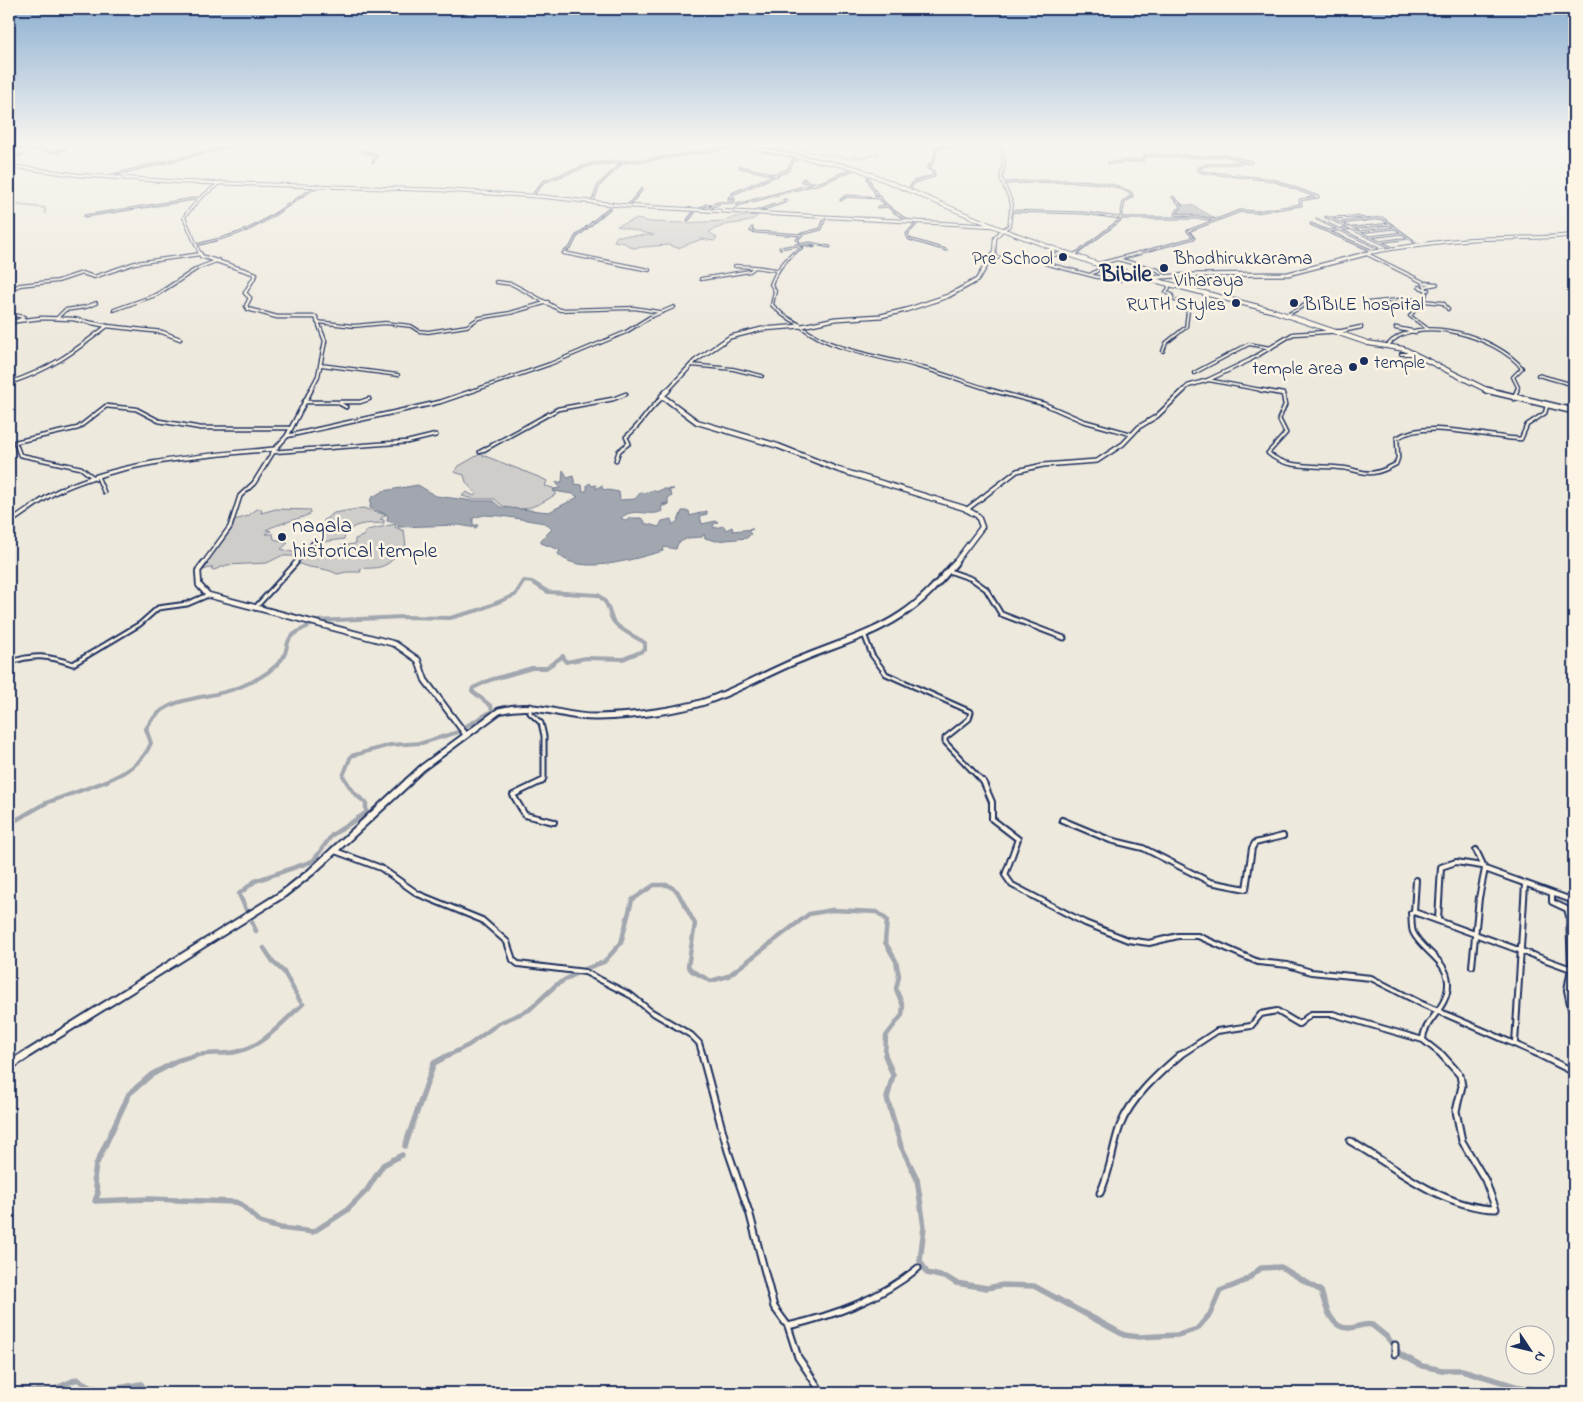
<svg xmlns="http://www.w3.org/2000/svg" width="1583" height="1402" viewBox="0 0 1583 1402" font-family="'Indie Flower',sans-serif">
<rect width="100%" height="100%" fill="#eee9dd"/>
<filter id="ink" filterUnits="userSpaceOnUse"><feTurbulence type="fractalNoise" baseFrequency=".02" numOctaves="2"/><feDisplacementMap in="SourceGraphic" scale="10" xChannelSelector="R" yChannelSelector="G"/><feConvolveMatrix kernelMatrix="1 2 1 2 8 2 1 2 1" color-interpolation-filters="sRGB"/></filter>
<g filter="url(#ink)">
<!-- green -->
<path fill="#cfcdca" stroke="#757e94" d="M758,215C750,226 731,221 720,227C717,228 713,230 709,232L717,238L714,241L702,239L678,248L668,245L632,248L625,243L614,241L617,236L654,235L617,226L636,219L651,222L685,223L724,221L735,217Z
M480,454L541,478L547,481L545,486L553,488L556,494C539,506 511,519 495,499H473L462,496L466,492L474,496L476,494L466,482L464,475L454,472L459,466Z
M363,508L386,515L380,519L384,520V523C369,524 350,521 344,539L323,542L325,539L323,536L331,531L324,528V520L334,513Z
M257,509H262L261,513L276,509L311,510L310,514C295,521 281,522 266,530L271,531L266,534H273L274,539L288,543L281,549L296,553L299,556H281L267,563L227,565L214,570H211L213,567L200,571L232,529L235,520L248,516Z
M396,524L395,527L404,531L406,546C397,549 396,559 387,564C377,570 369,567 360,569L361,572H347L337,574C324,566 307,570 297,562L304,553L314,551L310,549L316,547L328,554L349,553L351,549L343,550L340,546L355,544V539L363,536L367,530Z"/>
<!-- water -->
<path fill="#a2a7af" stroke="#6c778f" d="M1183,205H1192L1215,218L1181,214L1178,212Z
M563,470L568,478L573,476L575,484L582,485L583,491H587V485L590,483L592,486L596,485V489L602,485V489L619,492L620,500L635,499L641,492L646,493L654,490L656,492L663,489H674L668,491L671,493L672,496L668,498V503L662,504H669L661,507L662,511C650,518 634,506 621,518L627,521L629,518H641L645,521L644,523L659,527L662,521L672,519V525L678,521L682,511H689L690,516L707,511V514L700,516L702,524L716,521L718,522L713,525L714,528L724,526L726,530L732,527L733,531L753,529L748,531L751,534L747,538L716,541L705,538L704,534L702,537L688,538L678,543L676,549L664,547L663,551C637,558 580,577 558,554L560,550L541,543V540L552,529L545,523L502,516L484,515L473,518V525H478L476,528L459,525L398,527V524L387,521L388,515L370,508L371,498L383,491L418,485L436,496L474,501H493L500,507L549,512L578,497L573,494L553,491L554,489L560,488L556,482H562Z"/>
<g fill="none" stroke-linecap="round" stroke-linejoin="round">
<!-- canal-far3 -->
<path stroke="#a2a7af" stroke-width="2" d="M782,144L803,151L849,158H856L853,155L861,158L879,154L877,147L873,144
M9,201L12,202L11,204L45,208V213"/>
<!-- canal-far2 -->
<path stroke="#a2a7af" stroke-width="4" d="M316,621L403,617L450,618L479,610L515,595L524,581L532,582L548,592L598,595C612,605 607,613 614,622C621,631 636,637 645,643V650L623,659L586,658L566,662L563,656L546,668H532L490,680L473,688L472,691L491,706L492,711L463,728
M104,782C124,773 142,765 151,743L146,729C164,693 208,701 240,687C255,681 272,672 282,659C287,653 286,644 290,638C294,632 307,627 313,624
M347,782L343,776L351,756L390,745L422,743L458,732"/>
<!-- canal-far1 -->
<path stroke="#a2a7af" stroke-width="4.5" d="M9,824L46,803L107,781
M256,931L239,894L255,881L313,861L332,835L366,813V803L355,794L346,781
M264,948L274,963L284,972L300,1001
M193,1056C209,1052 221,1055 236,1052C263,1047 283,1021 303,1004
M447,1056L469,1045L499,1023L529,1010L556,985L582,970L604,962L621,943L632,900L654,885H668L677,891L695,924L688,966L692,971L711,981L728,976L809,914L832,910L877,912L887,920L885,942L896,961L899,976L896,989L903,1006L902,1015L886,1036L885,1056"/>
<!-- canal -->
<path stroke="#a2a7af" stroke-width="5.5" d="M197,1055L177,1061L151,1075L129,1094L96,1165L94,1178L98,1193L95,1201L149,1199L235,1202L241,1204L260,1222L280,1228L313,1232L346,1211L367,1190L383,1165L402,1155
M885,1055L893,1075L887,1098L901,1146L917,1179L924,1227L920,1261L927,1273L948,1278L956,1283L987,1288L1003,1285L1034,1286L1124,1335L1139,1337L1178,1335L1197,1329L1210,1314L1220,1291L1245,1281L1261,1268L1281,1267L1321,1291C1325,1304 1330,1328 1348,1328C1356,1328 1363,1323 1372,1325L1387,1337L1400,1354L1422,1366L1442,1370H1462L1515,1386L1554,1393
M405,1146L434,1063L449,1055
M14,1393L26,1389L33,1392L38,1390L48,1392L77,1379C103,1396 112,1388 141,1384L147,1393"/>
<!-- street-far5 casing -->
<g stroke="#1b2f5e" stroke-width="3">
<path id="street-far5" d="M647,144L648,146
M9,146L58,152L72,144
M362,151L377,155L373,162
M9,157L22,155
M1109,163L1143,160L1145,156L1150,155L1208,157L1224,155L1251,162L1206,165L1197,169L1202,172L1273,180L1318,197L1300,200L1301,205L1256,212L1240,211L1188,231L1194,238L1135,254
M740,167L776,175
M867,172C870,194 891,211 909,221
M108,176L239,144
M804,179L802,181L817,184
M1003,183C1037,182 1103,175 1131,193L1132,196L1124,202L1120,220L1076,254
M909,189L914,182L934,176L933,171L928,168L934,160L937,147L1002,146
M532,196L543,182L592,164L648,160L741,146
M1173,197L1181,205L1176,214L1192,216
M841,200L846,196L881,198
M592,203L599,185L623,162
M628,206L642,189
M878,207L887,206
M699,210L706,205L716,204
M707,210L718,203L733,202L734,199L729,198L734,193L788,170L793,161L801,157
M1010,211L1084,213L1120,218H1201
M734,212L737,205L823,182L856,168
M752,213L787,201L784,200
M85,216L200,198
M1326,217L1393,248
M1201,218L1214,220
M1330,218L1356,217L1364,219
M1382,218L1419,245
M1317,219L1383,250
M688,220L696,210
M917,223L907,234L909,239L946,250
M1340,223L1382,218
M1311,224L1373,251
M752,228L751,231L756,232L801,235
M1328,231L1390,224
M1359,232L1395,228
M1371,237L1402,233
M1380,242L1409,238
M197,245C214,240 234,236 249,229C274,217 295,199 319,185
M807,245L814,247
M780,248L810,243L830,247
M1365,253L1367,254
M567,254L563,253L571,247L576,237L613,205
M793,254L803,247L797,240L802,234L821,229L825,218
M1058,254L1067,252"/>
</g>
<!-- street-far4 casing -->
<g stroke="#1b2f5e" stroke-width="4.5">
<path id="street-far4" d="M564,253L649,270
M794,253C784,261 776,271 771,284L775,291L772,305L783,315L802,326
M1365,253L1423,282C1433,296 1418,305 1410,316L1428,329
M1074,255L1077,253
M993,257L1028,260L1064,253
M1043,259L1044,263L1097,277L1120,280L1125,273
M1117,259L1158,270L1165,276
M1098,264L1140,253
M735,266L754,267
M1090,275L1098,270
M701,279L750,271L755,267L776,270
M496,282L512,284L560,310L634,308L659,312
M1426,283L1437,284L1427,286
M1419,287L1428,290
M9,290L20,285L58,281L82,273L94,277L135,263L201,254
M1424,301L1443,303L1448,309
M1366,303L1409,299L1422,302
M114,310L156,295L198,268L219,260
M9,314L24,317L17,321
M1287,315L1310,302
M57,318L65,310L86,307L96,303
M317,322L354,326L385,323L411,326L419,331L428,332L467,326L479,318L510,313L548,302
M800,326C832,351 878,356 916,366C942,373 968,383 994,391
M1387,346C1416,311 1497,337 1522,368L1513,377L1518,387L1517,391
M1163,351L1166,343L1186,327L1188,311L1182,308V302L1172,299V295L1166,292L1169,288L1168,283
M1401,354H1414
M321,365L398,375
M691,365L733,369L762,376
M1194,373L1249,344L1271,348
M1538,375L1574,385
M1208,380L1267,391
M472,391L550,364L626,332L650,317L674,307"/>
</g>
<!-- street-far3 casing -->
<g stroke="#1b2f5e" stroke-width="5.5">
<path id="street-far3" d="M990,390L1044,404L1083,421L1131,434
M1260,390L1283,394L1285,405L1279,419L1286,433L1268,453C1286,470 1320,465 1343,468C1352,469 1361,473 1370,473C1380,473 1388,468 1396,464L1398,458L1397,438C1427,418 1486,438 1521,439L1527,425L1545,413L1547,406
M1514,399L1517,390
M304,402H337L346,407
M340,402H360L369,399
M287,436L440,402L475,390
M273,452L407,442L436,435
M480,452L558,409L613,399L626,394
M616,460L619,451L629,443L626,437C642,424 647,410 663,397
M98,478L104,492
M95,479L81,468L20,455L15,442L78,428L106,406L136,409L159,421L201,428H289
M294,564L314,542"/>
</g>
<!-- street-far2 casing -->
<g stroke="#1b2f5e" stroke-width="7">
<path id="street-far2" d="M949,571L972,579L986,589L1001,614L1064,638
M255,608L296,563
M864,634L872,655L886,674L971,712L969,719L945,738V742L983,782
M9,663C33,653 49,656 73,664L140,624L158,608L187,604L208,595
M530,706V713L541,723L544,736V778L542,782"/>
</g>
<!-- street-far1 casing -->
<g stroke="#1b2f5e" stroke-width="8">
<path id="street-far1" d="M542,781L513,795L525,815L554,822
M983,781L992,802V819L1018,839L1005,875L1012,885L1085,923L1128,940L1149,943L1178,936H1198L1258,962L1288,965L1311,972L1371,978L1422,1004L1542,1056
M1062,820L1110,840L1143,848L1210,882L1246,889L1252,848L1255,843L1283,836
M335,851L381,868L418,894L482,920L507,942L513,960L518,964L585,972L632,996L650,1011L691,1035L699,1043L703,1056
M1485,869L1574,901
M1416,880L1414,912L1411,913C1412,918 1411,927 1413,932C1421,950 1447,960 1448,982C1449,1009 1423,1020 1423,1040L1443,1056
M1552,894V902L1567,909L1569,916L1571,968L1567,990L1571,1009
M1414,912L1574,970
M1438,920L1441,867L1456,862L1482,866
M1472,966L1479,898L1485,869L1476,850
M1515,1043L1525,884
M1179,1056L1217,1031L1251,1026L1261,1014L1277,1011L1299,1024L1311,1014H1333L1423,1040"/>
</g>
<!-- street casing -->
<g stroke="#1b2f5e" stroke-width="9">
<path id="street" d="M702,1055L728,1151L750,1215L774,1307L788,1326L798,1357L822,1393
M1540,1055L1574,1072
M1350,1141C1395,1167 1442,1208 1496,1209L1485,1180L1462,1141L1456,1111L1462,1086L1460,1075L1442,1055
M1100,1193C1111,1171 1112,1148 1120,1126C1131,1098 1158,1074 1180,1055
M788,1326C836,1315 880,1299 918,1268
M1395,1345V1354"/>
</g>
<!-- secondary-far3 casing -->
<g stroke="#1b2f5e" stroke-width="4">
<path id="secondary-far3" d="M1002,144L1004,163L1001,178L1012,204L1009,226L1002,230
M200,254L184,217L200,198L221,182"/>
</g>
<!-- secondary-far2 casing -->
<g stroke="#1b2f5e" stroke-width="5">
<path id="secondary-far2" d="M200,253L201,256L256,274L245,293L250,298L246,306L248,309L277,317H316L325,341L318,376L310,391
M9,322L41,318L73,319L107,326L162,332L180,339
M1396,328L1416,332
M9,383C49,370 74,352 107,326
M1183,391L1188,386L1208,380L1250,360L1293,334L1342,331L1361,327"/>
</g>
<!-- secondary-far1 casing -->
<g stroke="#1b2f5e" stroke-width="6">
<path id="secondary-far1" d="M966,510L1017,471L1043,465L1097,461L1123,444L1139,427L1157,416L1184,390
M9,523C26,512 43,498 60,490C126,460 203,456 274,449
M203,564L230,527L240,496L254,483L275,449L287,436L311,390"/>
</g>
<!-- secondary casing -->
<g stroke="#1b2f5e" stroke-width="8">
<path id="secondary" d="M204,563L198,571L199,585L208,595L395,644L418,660L425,680L466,735"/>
</g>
<!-- primary-far5 casing -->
<g stroke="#1b2f5e" stroke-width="4.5">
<path id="primary-far5" d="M9,166L78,175L180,182L441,190L547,197L628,206L993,226
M994,254L995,238L1002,230
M1362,254C1400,247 1439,241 1477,239C1510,237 1542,239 1574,235"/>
</g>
<!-- primary-far4 casing -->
<g stroke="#1b2f5e" stroke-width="5.5">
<path id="primary-far4" d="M1149,278L1189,275L1288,274L1369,253
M667,391L695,361L730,337L762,329L802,326L835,319L881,316L906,310L948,296L977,280L994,253"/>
</g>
<!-- primary-far3 casing -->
<g stroke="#1b2f5e" stroke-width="7">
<path id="primary-far3" d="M668,390L662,396L697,422L778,446L839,470L964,508L978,516L982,527L954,564"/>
</g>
<!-- primary-far2 casing -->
<g stroke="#1b2f5e" stroke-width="9">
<path id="primary-far2" d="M407,782L422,768L499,711C538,700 563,719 599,717C629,716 676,711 704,702C737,691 768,672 801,659C834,645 871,635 901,615C923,601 939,582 955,563"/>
</g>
<!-- primary-far1 casing -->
<g stroke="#1b2f5e" stroke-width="10">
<path id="primary-far1" d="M24,1056L283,894L311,872L409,781"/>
</g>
<!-- primary casing -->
<g stroke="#1b2f5e" stroke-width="11">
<path id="primary" d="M9,1066L26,1055"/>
</g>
<!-- highway-far2 casing -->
<g stroke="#1b2f5e" stroke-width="5">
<path id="highway-far2" d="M735,144L856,168L998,228L1069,254"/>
</g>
<!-- highway-far1 casing -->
<g stroke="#1b2f5e" stroke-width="6">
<path id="highway-far1" d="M1066,253L1111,269L1274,311L1368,343L1404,349L1489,391"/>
</g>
<!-- highway casing -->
<g stroke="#1b2f5e" stroke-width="8">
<path id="highway" d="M1486,390L1574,411"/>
</g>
<!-- street-far5 -->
<use href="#street-far5" stroke="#fcf5e5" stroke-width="1"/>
<!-- street-far4 -->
<use href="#street-far4" stroke="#fcf5e5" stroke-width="2"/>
<!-- street-far3 -->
<use href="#street-far3" stroke="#fcf5e5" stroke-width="2.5"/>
<!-- street-far2 -->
<use href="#street-far2" stroke="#fcf5e5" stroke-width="3"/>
<!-- street-far1 -->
<use href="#street-far1" stroke="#fcf5e5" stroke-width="4"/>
<!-- street -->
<use href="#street" stroke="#fcf5e5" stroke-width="5"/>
<!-- secondary-far3 -->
<use href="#secondary-far3" stroke="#fcf5e5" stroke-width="2"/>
<!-- secondary-far2 -->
<use href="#secondary-far2" stroke="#fcf5e5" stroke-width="2.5"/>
<!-- secondary-far1 -->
<use href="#secondary-far1" stroke="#fcf5e5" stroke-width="3"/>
<!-- secondary -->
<use href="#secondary" stroke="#fcf5e5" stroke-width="4.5"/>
<!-- primary-far5 -->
<use href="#primary-far5" stroke="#fcf5e5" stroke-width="2.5"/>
<!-- primary-far4 -->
<use href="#primary-far4" stroke="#fcf5e5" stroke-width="3"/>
<!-- primary-far3 -->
<use href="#primary-far3" stroke="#fcf5e5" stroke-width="4"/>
<!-- primary-far2 -->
<use href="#primary-far2" stroke="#fcf5e5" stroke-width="5"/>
<!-- primary-far1 -->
<use href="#primary-far1" stroke="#fcf5e5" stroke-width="6"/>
<!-- primary -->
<use href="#primary" stroke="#fcf5e5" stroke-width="8"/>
<!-- highway-far2 -->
<use href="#highway-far2" stroke="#fcf5e5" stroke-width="3"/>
<!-- highway-far1 -->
<use href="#highway-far1" stroke="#fcf5e5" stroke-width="4"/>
<!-- highway -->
<use href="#highway" stroke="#fcf5e5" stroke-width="5"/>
</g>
</g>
<!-- sky -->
<linearGradient id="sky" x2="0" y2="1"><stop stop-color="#8cafd1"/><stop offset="0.42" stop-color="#f7f5f0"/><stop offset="1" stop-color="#f7f5f0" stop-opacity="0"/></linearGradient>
<rect width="1583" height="341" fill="url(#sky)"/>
<!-- markers -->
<g fill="#1b2f5e" stroke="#fcf5e5" stroke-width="2">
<circle cx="1063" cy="257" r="5"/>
<circle cx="1164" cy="268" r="5"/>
<circle cx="1236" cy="303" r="5"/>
<circle cx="1294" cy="303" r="5"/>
<circle cx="1364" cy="361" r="5"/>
<circle cx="1353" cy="367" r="5"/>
<circle cx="282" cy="537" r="5"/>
</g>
<g text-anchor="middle" stroke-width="5" stroke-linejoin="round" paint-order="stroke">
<!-- far-poi labels -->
<g font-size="19" fill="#1b2f5e" stroke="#fcf5e5" text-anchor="end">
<text x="1053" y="264">Pre School</text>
<text x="1174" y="264" text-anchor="start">Bhodhirukkarama<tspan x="1174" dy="22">Viharaya</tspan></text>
<text x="1226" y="310">RUTH Styles</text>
<text x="1304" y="310" text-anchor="start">BIBILE hospital</text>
<text x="1374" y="368" text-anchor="start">temple</text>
<text x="1343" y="374">temple area</text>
</g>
<!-- poi labels -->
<g font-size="22" fill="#1b2f5e" stroke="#fcf5e5" text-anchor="start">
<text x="292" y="532">nagala<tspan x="292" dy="25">historical temple</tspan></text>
</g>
<!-- far-district labels -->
<g font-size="24" font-weight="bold" fill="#1b2f5e" stroke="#fcf5e5">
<text x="1126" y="281">Bibile</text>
</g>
</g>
<!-- margin -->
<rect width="1583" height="1402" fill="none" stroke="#fcf5e5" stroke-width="30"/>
<rect x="15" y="15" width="1553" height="1372" fill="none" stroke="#1b2f5e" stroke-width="2" filter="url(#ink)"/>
<!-- north arrow -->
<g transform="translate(1530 1350) rotate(125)"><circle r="24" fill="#fcf5e5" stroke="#a2a6af"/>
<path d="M0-4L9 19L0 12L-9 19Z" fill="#1b2f5e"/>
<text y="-8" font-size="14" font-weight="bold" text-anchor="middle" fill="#1b2f5e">N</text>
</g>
</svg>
